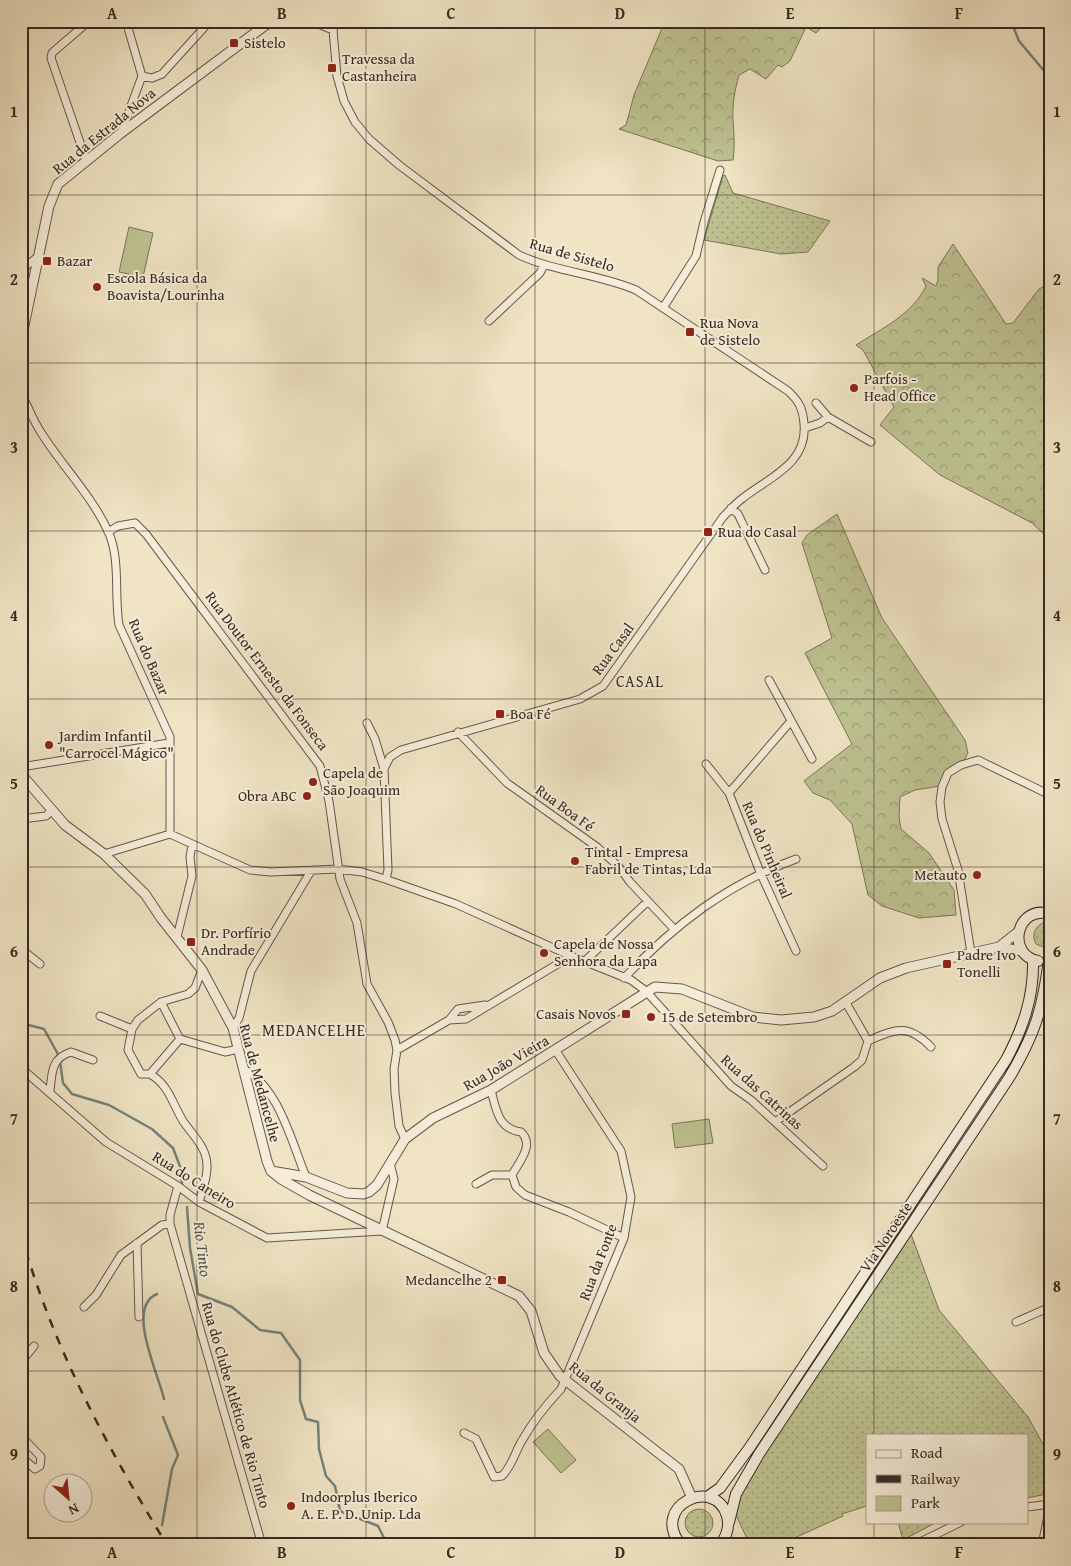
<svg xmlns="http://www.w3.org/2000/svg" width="1071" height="1566" viewBox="0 0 1071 1566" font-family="'Gentium Book Plus',serif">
<defs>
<pattern id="green-dots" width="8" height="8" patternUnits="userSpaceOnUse" patternTransform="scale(1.25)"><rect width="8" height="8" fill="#bec291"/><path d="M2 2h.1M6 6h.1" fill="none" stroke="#9b9e76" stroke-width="1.8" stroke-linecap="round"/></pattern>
<pattern id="forest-crowns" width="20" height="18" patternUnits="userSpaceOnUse" patternTransform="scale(1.25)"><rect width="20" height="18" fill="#bec291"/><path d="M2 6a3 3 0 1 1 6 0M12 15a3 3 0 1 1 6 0" fill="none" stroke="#9b9e76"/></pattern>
</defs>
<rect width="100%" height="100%" fill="#f0e4c4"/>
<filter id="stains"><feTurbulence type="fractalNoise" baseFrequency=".004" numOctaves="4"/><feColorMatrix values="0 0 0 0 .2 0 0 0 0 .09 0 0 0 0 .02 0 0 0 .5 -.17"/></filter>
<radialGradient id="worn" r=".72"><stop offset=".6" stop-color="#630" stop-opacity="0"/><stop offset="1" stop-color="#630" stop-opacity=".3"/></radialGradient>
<!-- green -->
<path fill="url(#green-dots)" stroke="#7a7659" d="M725,175L733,193L830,221L808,252L781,254L704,240L723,176Z
M1045,922H1050L1048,949L1036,944C1031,934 1035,926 1045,922Z
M911,1234L939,1310L1028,1417L1050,1457V1485L1047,1494L1027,1498V1435H867V1506L842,1514L843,1516L779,1545H750L734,1511L740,1494L756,1466Z
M685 1523a14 14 0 1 1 28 0a14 14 0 1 1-28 0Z
M898,1522H937L903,1540Z"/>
<!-- forest -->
<path fill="url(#forest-crowns)" stroke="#7a7659" d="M665,21H828L816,33L806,27L790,61L782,67L778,65L766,79L750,69L739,75C735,90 732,104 733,120C734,134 735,146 733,160L718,161L619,129L626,125L634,95Z
M953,244L1006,324L1013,323L1039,289L1050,283V540L1032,523L940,475L880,425L894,407L863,350L856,345C881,329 913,314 926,286L922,278L936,286L938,280V267Z
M837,514L882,618L965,740L968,753L960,768L951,773L946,785L915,790L900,797L899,816L901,829L929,853L954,890L956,915L919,918L882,906L868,895L852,824L830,800L813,793L804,781L852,744L805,653L832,638L802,543L807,535Z"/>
<!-- pitch -->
<path fill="#bec291" stroke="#7a7659" d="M129,227L153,233L143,277L119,272Z
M709,1119L713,1143L675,1148L672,1124Z
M548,1429L576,1460L561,1473L533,1442Z"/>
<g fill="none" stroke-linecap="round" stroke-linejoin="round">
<!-- stream -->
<path stroke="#73837c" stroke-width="2.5" d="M1011,21L1019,41L1050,78
M21,1023L44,1029L59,1056
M60,1061L63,1083L72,1094L109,1105L152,1129L173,1148L181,1169L182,1185
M187,1207L190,1248L198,1294L232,1307L260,1330L281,1333L300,1360V1400L306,1419L318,1422L319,1449L326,1476L335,1486L340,1511L378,1526L384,1538L393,1545
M157,1294C125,1307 159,1375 164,1399
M162,1525L172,1469L178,1455L163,1417"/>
<!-- minor casing -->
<g stroke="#64584a" stroke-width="9">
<path id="minor" d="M311,21L333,30
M336,21L333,30L337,76L344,101L355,122L369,139L399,165L519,255C556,272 598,274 636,290L788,391C799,401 803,409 804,424C808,464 768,478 743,498C736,503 730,510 723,517L603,686L580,699L401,750L390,757L384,769L388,870L386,879
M142,76L152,78L162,74L210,21
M121,133L142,76L126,21
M86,160L51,58L52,53L89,21
M21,270L39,256
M663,308L696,256L704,222L720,170
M489,321L540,273L544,265
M21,393C28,406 33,421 42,434C63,467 91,495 108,531C121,559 114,595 119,625L170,737V834
M816,403L828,417
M805,428L820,423L828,417L871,442
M731,508L738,514L765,570
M108,532L118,526L135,523L146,534L320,766L329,801L340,879L357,923L367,984L388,1022L395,1040L397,1050L394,1069L395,1093L399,1126L405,1139
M769,680L812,759
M367,723L375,739L384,769
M458,732L507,783L597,847L619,867L630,882L675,930
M706,764L729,793L760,872L796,951
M21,767L169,743
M729,793L791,721
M21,819L46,816L51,811
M104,854L170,834L250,870L271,872L338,869L362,872L385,879L456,904L571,956L631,980L646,991L731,1086L751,1100L823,1166
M177,937L192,876L190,857L192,845
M21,949L40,964
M971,953L958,870L942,819L940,802L942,787L948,773L961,765L978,760L1046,793
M585,961L647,902
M624,978C674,925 727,884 796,859
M161,1002L180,1039L225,1052L238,1049
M100,1016L132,1029
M449,1020L466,1019L571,956
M233,1028L239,1018L251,971L311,871
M180,1039L150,1074H141L128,1050L132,1029L138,1020L161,1002L188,994L195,988L202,970
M868,1041C896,1028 909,1024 931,1047
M397,1050L449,1020L458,1009L485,1005
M21,1068L106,1142L178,1186L199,1202L267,1238L382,1231L394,1179L390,1163
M243,1069C278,1085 292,1143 306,1177
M150,1074C169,1085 172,1103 183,1121C193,1136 208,1148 207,1168C207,1179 202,1192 199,1202
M491,1090C496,1109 498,1129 521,1132C535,1145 519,1162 512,1175L516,1187L525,1195L569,1212L624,1238
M50,1091C52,1073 51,1058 71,1052L93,1060
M775,1122L854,1067L862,1060L868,1041L845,1001
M476,1184L492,1175H512
M178,1186L170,1215V1224L262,1545
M137,1243L139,1317
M84,1307L96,1295L121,1255L162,1225L170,1224
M1016,1322L1050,1307
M21,1362L34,1346
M464,1433L476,1439L494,1477L502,1476C513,1465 515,1451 523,1439C533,1421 547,1404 561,1389L624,1238L631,1197L621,1151L556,1051
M21,1436L41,1457L40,1466L35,1469L21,1457
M1027,1507L1050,1504
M914,1545L961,1522
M1042,1545L1050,1506"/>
</g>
<!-- tertiary casing -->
<g stroke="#64584a" stroke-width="11">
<path id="tertiary" d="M21,340L49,206L58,184L121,133L271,21
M21,774L65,825L104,854L145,894L161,918L202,970L233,1028L267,1161L271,1171L281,1179L309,1195L519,1296L531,1311L544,1353L560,1376L679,1469L692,1498
M999,947L1018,932
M271,1171L306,1177L347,1193L363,1194L369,1192L377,1185L405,1139L433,1118L491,1090L655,987L682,989L753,1017L781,1020L814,1017L832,1011L880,978L906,968L999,947L1022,951"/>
</g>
<!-- secondary casing -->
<g stroke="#362a21" stroke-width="12">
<path id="secondary" d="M1038,961C1005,954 1017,904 1050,914
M707,1497L720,1488L750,1447L1006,1060C1023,1028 1034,997 1033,960
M729,1522L736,1494L759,1454L1009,1078C1035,1034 1042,1011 1049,960
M681,1545C649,1506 715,1475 727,1516C730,1527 727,1536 720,1545"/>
</g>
<!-- minor -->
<use href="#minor" stroke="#f5edd9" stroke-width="7"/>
<!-- tertiary -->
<use href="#tertiary" stroke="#f5edd9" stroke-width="9"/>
<!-- secondary -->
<use href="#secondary" stroke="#f5edd9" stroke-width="10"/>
<!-- rail -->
<path stroke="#362a21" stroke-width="2.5" stroke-dasharray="9 9" stroke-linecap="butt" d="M21,62L31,21
M21,1234C52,1346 107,1447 167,1545"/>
</g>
<!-- grid -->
<path fill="none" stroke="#362a21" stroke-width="1" stroke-opacity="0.55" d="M197,21V1545M366,21V1545M535,21V1545M705,21V1545M874,21V1435M21,195H1050M21,363H1050M21,531H1050M21,699H1050M21,867H1050M21,1035H1050M21,1203H1050M21,1371H1050M874,1522V1545"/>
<!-- markers -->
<g fill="#8f2418" stroke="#f5edd9" stroke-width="2">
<rect x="229" y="38" width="10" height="10" rx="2.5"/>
<rect x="327" y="63" width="10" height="10" rx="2.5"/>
<rect x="42" y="256" width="10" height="10" rx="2.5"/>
<circle cx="97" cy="287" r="5"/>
<rect x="685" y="327" width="10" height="10" rx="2.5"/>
<circle cx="854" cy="388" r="5"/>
<rect x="703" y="527" width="10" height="10" rx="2.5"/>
<rect x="495" y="709" width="10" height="10" rx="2.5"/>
<circle cx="49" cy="745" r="5"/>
<circle cx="313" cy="782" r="5"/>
<circle cx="307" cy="796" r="5"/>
<circle cx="575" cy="861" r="5"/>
<circle cx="977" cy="875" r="5"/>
<rect x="186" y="937" width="10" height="10" rx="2.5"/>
<circle cx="544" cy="953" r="5"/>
<rect x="942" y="959" width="10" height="10" rx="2.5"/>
<rect x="621" y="1009" width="10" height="10" rx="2.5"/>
<circle cx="651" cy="1017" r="5"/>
<rect x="497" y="1275" width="10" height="10" rx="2.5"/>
<circle cx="291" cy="1506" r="5"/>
</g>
<g text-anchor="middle" stroke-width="4" stroke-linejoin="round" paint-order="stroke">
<!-- poi labels -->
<g font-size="15" fill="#362a21" stroke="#f5edd9" text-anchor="start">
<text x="244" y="48">Sistelo</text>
<text x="342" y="64">Travessa da<tspan x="342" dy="17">Castanheira</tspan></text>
<text x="57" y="266">Bazar</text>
<text x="107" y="283">Escola Básica da<tspan x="107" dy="17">Boavista/Lourinha</tspan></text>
<text x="700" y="328">Rua Nova<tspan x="700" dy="17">de Sistelo</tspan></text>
<text x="864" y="384">Parfois -<tspan x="864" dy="17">Head Office</tspan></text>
<text x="718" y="537">Rua do Casal</text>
<text x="510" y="719">Boa Fé</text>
<text x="59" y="741">Jardim Infantil<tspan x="59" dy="17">"Carrocel Mágico"</tspan></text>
<text x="323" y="778">Capela de<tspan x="323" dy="17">São Joaquim</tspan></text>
<text x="297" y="801" text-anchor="end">Obra ABC</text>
<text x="585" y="857">Tintal - Empresa<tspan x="585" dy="17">Fabril de Tintas, Lda</tspan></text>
<text x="967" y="880" text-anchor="end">Metauto</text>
<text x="201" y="938">Dr. Porfírio<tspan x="201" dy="17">Andrade</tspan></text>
<text x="554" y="949">Capela de Nossa<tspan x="554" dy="17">Senhora da Lapa</tspan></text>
<text x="957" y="960">Padre Ivo<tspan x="957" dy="17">Tonelli</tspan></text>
<text x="616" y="1019" text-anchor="end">Casais Novos</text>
<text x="661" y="1022">15 de Setembro</text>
<text x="492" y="1285" text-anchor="end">Medancelhe 2</text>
<text x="301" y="1502">Indoorplus Iberico<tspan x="301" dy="17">A. E. P. D. Unip. Lda</tspan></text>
</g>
<!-- street labels -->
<g font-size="15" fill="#362a21" stroke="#f5edd9">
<text transform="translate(104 131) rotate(-39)" y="5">Rua da Estrada Nova</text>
<text transform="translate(572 255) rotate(16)" y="5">Rua de Sistelo</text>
<text transform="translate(613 649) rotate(-54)" y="5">Rua Casal</text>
<text transform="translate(149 657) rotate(67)" y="5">Rua do Bazar</text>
<text transform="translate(267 671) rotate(53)" y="5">Rua Doutor Ernesto da Fonseca</text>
<text transform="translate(565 808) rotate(36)" y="5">Rua Boa Fé</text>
<text transform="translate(767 850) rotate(67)" y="5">Rua do Pinheiral</text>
<text transform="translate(506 1063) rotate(-30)" y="5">Rua João Vieira</text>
<text transform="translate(260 1083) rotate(75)" y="5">Rua de Medancelhe</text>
<text transform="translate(762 1092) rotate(42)" y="5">Rua das Catrinas</text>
<text transform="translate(194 1180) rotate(32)" y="5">Rua do Caneiro</text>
<text transform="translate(886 1237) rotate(-56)" y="5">Via Noroeste</text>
<text transform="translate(598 1262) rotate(-69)" y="5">Rua da Fonte</text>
<text transform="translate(605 1392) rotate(39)" y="5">Rua da Granja</text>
<text transform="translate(236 1405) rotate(74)" y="5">Rua do Clube Atlético de Rio Tinto</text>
</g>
<!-- neighbourhood labels -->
<g font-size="16" letter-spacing="1" fill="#362a21" stroke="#f5edd9">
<text x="640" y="687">CASAL</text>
<text x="314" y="1036">MEDANCELHE</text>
</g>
<!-- water labels -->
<g font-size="16" font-style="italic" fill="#4f4f47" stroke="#f5edd9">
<text transform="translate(203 1249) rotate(83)" y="6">Rio Tinto</text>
</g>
</g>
<!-- margin -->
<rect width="1071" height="1566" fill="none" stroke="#f0e4c4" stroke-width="55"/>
<!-- legend -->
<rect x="866" y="1434" width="162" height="90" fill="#f5edd9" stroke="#a99f8f"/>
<rect x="876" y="1450" width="25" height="8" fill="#f5edd9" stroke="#a99f8f"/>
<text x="911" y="1458" font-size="15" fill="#362a21">Road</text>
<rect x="876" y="1475" width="25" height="8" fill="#362a21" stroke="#a99f8f"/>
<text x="911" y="1484" font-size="15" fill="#362a21">Railway</text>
<rect x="876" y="1496" width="25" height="15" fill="#bec291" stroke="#a99f8f"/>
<text x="911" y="1508" font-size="15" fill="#362a21">Park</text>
<!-- north arrow -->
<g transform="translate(68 1498) rotate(153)"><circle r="24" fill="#f5edd9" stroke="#a99f8f"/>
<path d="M0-4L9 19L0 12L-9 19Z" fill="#8f2418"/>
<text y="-8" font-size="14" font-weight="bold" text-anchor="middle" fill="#362a21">N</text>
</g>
<rect x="28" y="28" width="1016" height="1510" fill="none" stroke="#362a21" stroke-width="2"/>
<g font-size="16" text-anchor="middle" font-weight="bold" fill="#362a21">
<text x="112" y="19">A</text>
<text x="282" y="19">B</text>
<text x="451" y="19">C</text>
<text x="620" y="19">D</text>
<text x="790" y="19">E</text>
<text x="959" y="19">F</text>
<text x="14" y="117">1</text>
<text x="1057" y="117">1</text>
<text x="14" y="285">2</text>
<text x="1057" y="285">2</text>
<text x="14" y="453">3</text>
<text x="1057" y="453">3</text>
<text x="14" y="621">4</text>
<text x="1057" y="621">4</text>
<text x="14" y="789">5</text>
<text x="1057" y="789">5</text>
<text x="14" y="957">6</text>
<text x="1057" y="957">6</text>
<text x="14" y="1124">7</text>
<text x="1057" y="1124">7</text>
<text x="14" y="1292">8</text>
<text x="1057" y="1292">8</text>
<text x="14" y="1460">9</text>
<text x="1057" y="1460">9</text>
<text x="112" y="1558">A</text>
<text x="282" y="1558">B</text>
<text x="451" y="1558">C</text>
<text x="620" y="1558">D</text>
<text x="790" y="1558">E</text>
<text x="959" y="1558">F</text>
</g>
<rect width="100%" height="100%" filter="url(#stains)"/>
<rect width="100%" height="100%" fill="url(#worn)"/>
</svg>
